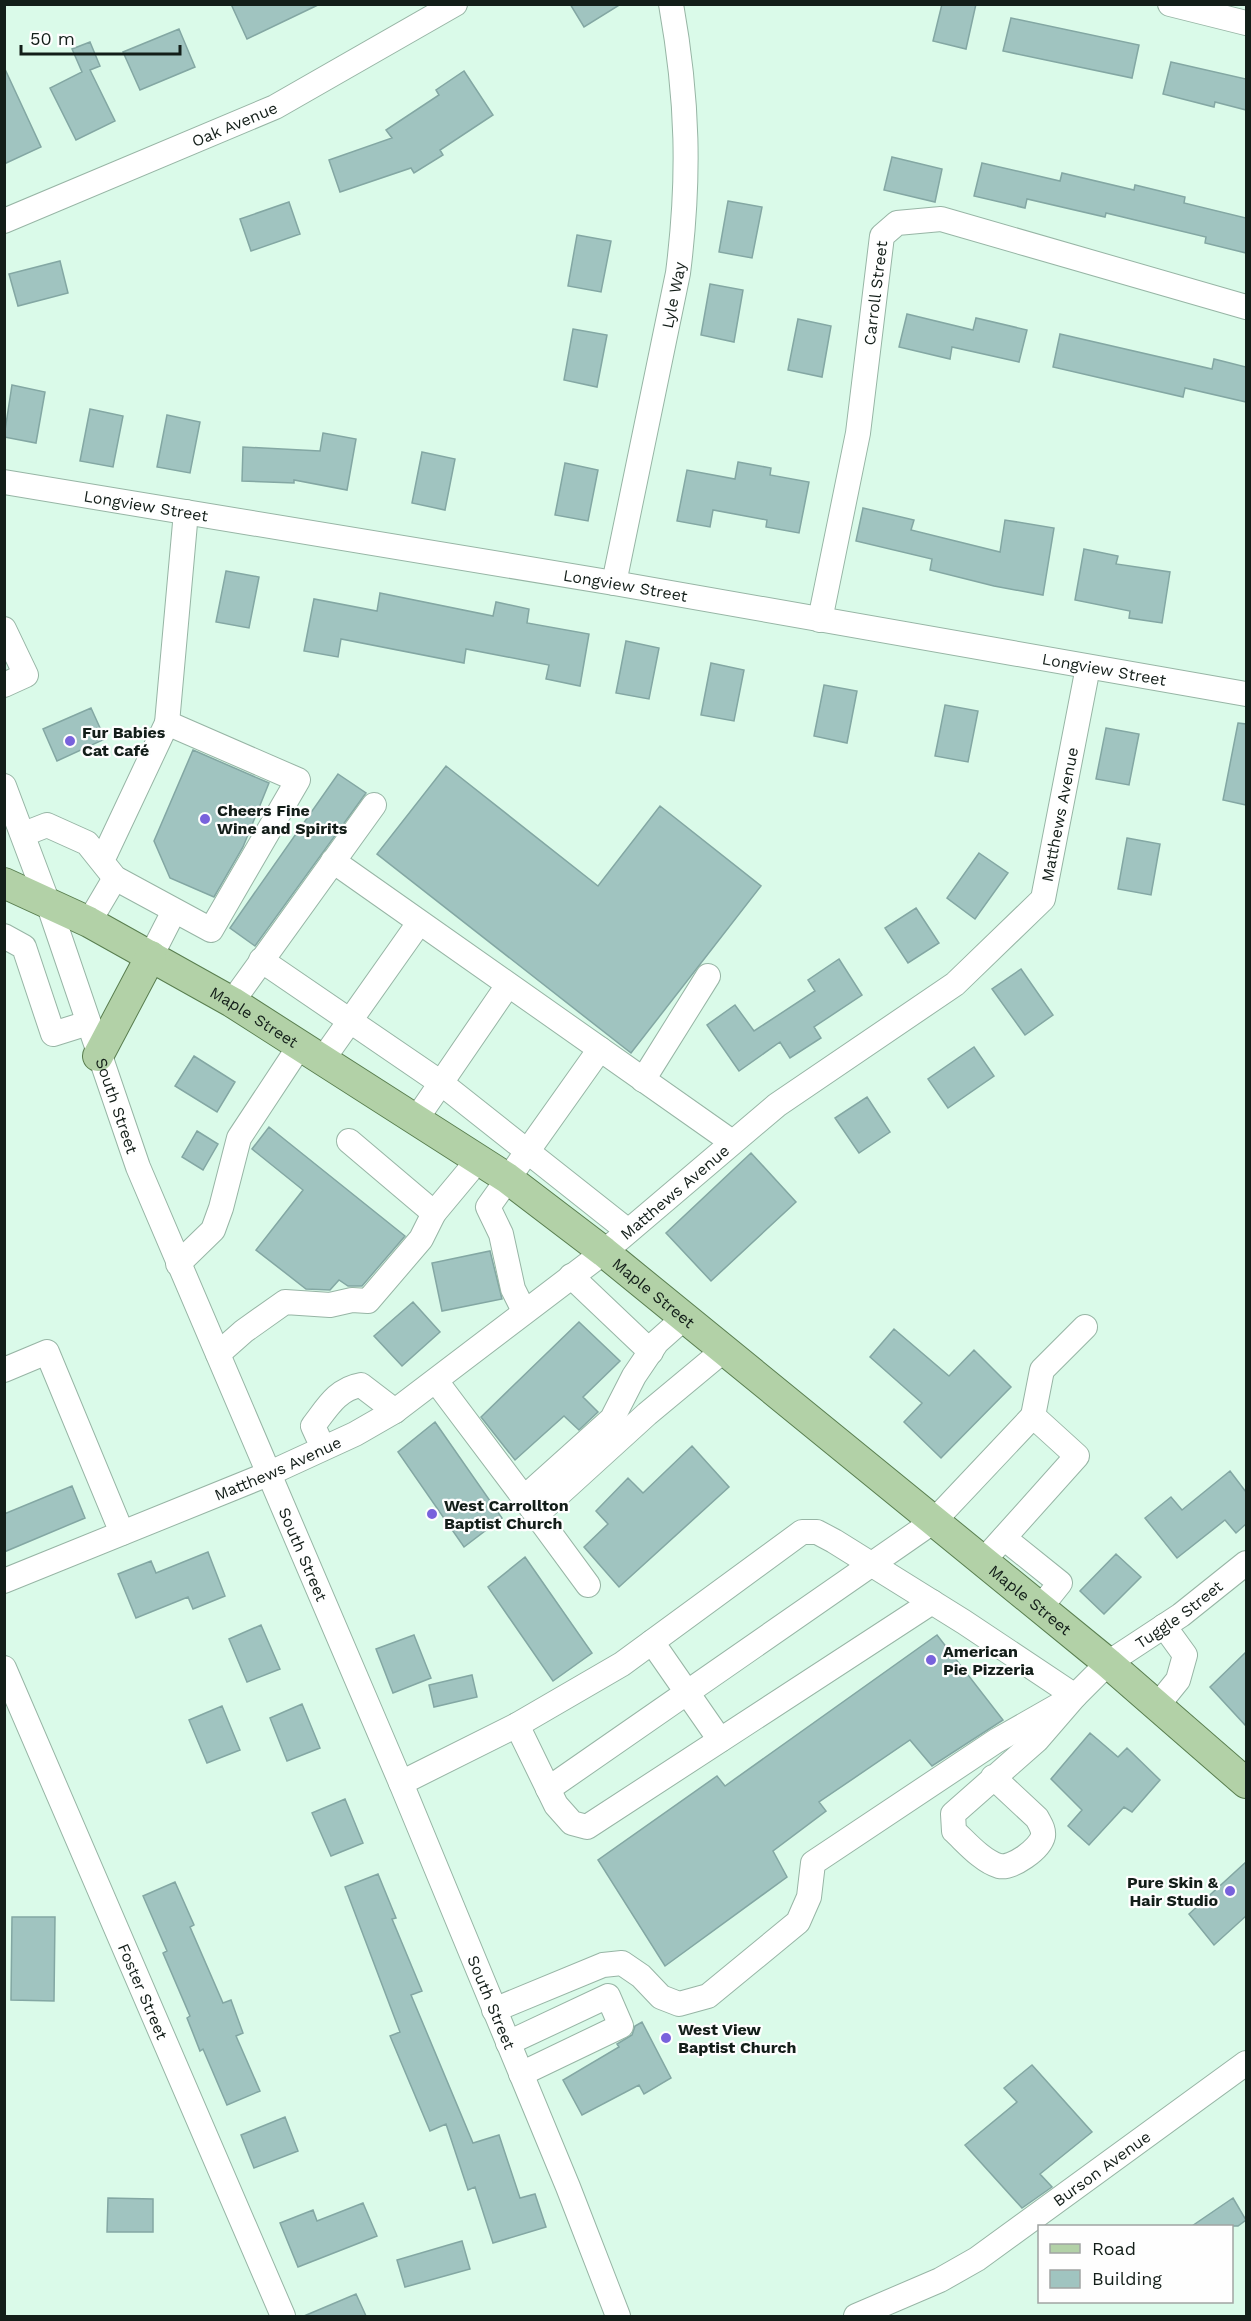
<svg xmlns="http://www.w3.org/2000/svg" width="1251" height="2321" viewBox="0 0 1251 2321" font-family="'Work Sans',sans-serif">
<rect width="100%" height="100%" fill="#dafae9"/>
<!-- building -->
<path fill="#a0c4c0" stroke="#83a7a3" stroke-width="1.5" d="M231,4H320L247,39Z
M570,4H621L584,27Z
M942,4H976L966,49L933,41Z
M1011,18L1139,45L1132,78L1003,51Z
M179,29L195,67L140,90L123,52Z
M90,42L100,66L90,70L115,121L76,140L50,88L82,72L72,49Z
M1171,62L1246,79V110L1215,102L1214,107L1163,94Z
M4,67L41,147L4,164Z
M464,71L493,115L440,150L443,155L414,173L411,168L340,192L329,160L392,138L386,130L439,95L436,90Z
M892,157L942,169L935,202L884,190Z
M982,163L1060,181L1062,173L1134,190L1135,185L1185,197L1184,203L1246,218V253L1205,243L1206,237L1106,213L1105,217L1027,199L1025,208L974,196Z
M728,201L762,207L752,258L719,252Z
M289,202L300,234L251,251L240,219Z
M577,235L611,241L601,292L568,286Z
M60,261L68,293L18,306L9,274Z
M710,284L743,290L734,342L701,335Z
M907,314L973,330L976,318L1027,330L1019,362L952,347L950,359L899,347Z
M798,319L831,326L822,377L788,370Z
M573,329L607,335L597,387L564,380Z
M1060,334L1212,369L1214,359L1246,367V402L1185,388L1183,397L1053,367Z
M12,385L45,392L36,443L4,437Z
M90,409L123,416L113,467L80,461Z
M167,415L200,422L190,473L157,467Z
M323,433L356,439L347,490L294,480V483L242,481L243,447L320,451Z
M422,452L455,459L445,510L412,503Z
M738,462L771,468L770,475L809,482L799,533L766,527L767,520L713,510L710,527L677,521L687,470L735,479Z
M565,463L598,470L588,521L555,515Z
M863,508L914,520L911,530L1000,552L1005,520L1054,528L1043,595L994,586L930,570L932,559L856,541Z
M1084,549L1118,556L1116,564L1170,572L1162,623L1129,618L1130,611L1075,600Z
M226,571L259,577L249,628L216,622Z
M380,593L493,616L496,602L529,609L527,623L589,634L580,686L546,679L549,665L466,649L464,663L341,639L338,657L304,651L314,599L377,611Z
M626,641L659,648L649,699L616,693Z
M711,663L744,670L734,721L701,715Z
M824,685L857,691L847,743L814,736Z
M945,705L978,711L968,762L935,756Z
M91,708L105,739L57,761L43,729Z
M1238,723L1246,724V805L1223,800Z
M1106,728L1139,734L1129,785L1096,779Z
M193,750L269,783L243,847L214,897L170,878L154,841Z
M446,766L598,886L660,806L761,886L631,1053L377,854Z
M338,774L366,793L255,946L230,928Z
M1127,838L1160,844L1151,895L1118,889Z
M979,853L1008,873L975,919L947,898Z
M916,908L939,943L908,963L885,928Z
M839,959L862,995L814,1027L821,1038L790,1058L780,1042L739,1071L707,1025L735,1005L754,1031L815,991L808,980Z
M1021,969L1053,1015L1025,1035L992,989Z
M974,1047L994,1076L948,1108L928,1079Z
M194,1056L235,1082L217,1112L175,1086Z
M867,1097L890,1132L859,1153L835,1118Z
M269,1127L405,1236L362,1286H348L339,1280L330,1290L306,1289L256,1250L303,1190L252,1149Z
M197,1131L218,1144L203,1170L182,1157Z
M751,1153L796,1202L711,1281L666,1233Z
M490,1251L502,1299L442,1311L432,1263Z
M413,1302L440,1332L402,1366L374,1336Z
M579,1322L620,1361L583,1397L598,1412L579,1430L564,1416L515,1460L481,1417Z
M894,1329L949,1376L974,1350L1011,1387L941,1458L904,1422L922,1403L870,1357Z
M435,1422L502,1518L464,1547L398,1452Z
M692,1446L729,1487L619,1587L584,1547L608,1524L596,1511L628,1478L643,1493Z
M1230,1471L1246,1492V1524L1236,1533L1225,1520L1177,1558L1145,1518L1171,1497L1182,1510Z
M72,1486L85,1518L4,1552V1514Z
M208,1552L225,1596L193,1609L188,1597L136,1618L118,1574L151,1561L156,1573Z
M1116,1554L1141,1577L1104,1614L1080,1591Z
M525,1557L592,1653L553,1681L488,1587Z
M261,1625L280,1669L247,1682L229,1639Z
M414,1635L431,1678L393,1693L376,1649Z
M937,1635L1003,1720L932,1766L910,1740L819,1802L826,1811L773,1851L787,1877L665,1966L598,1860L717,1776L725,1786Z
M1246,1652V1726L1210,1687Z
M472,1675L477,1697L434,1707L429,1685Z
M302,1704L320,1748L287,1761L270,1718Z
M222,1706L240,1750L207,1763L189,1720Z
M1090,1733L1118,1757L1127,1748L1160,1780L1132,1812L1124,1807L1089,1845L1068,1826L1082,1810L1051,1779Z
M345,1799L363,1843L331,1856L312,1813Z
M1246,1862V1916L1214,1945L1189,1914Z
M378,1874L396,1918L392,1919L422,1991L411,1995L473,2143L499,2135L520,2198L535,2194L546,2227L493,2243L475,2187L468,2190L446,2124L430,2131L390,2036L400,2032L345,1887Z
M175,1882L194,1925L190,1927L223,2003L231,2000L243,2033L236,2036L260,2091L227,2105L203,2049L200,2051L187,2018L190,2016L163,1953L167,1951L143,1896Z
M12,1917H55L54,2001L11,2000Z
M642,2022L671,2078L644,2094L639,2085L582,2115L563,2080L619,2047L617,2044L632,2035L635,2026Z
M1032,2065L1092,2132L1040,2174L1052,2187L1022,2208L965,2145L1017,2102L1004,2088Z
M285,2117L298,2151L254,2168L241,2135Z
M108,2198L153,2199V2232H107Z
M1233,2198L1246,2220L1238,2226H1192Z
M363,2203L377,2236L298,2267L280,2223L313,2210L317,2221Z
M462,2241L470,2269L405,2287L397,2260Z
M356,2294L366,2316H304Z"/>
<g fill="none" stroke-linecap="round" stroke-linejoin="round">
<!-- minor casing -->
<g stroke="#97b5a5" stroke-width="26">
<g id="minor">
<path d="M1170,4L1246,23"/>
<path id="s1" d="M4,221L275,107L455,4"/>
<path id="s2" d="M4,482L614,583L1246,694"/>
<path id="s3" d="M614,583L678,273C690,178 688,99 671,4"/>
<path id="s4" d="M820,620L858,433L882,236L897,223L941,219L1246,307"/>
<path d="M4,629L26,675L4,685"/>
<path d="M167,723L186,512"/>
<path id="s5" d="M4,786L48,903L138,1167L401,1783L568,2187L618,2316"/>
<path d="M24,834L47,825L87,843L115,878L211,930L298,780L167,723L102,861"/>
<path d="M333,861L732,1142"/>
<path d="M89,922L115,878"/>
<path d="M4,936L24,947L53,1034L88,1023"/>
<path d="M151,956L174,911"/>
<path d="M261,960L441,1083L628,1231"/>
<path d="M232,1002L374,805"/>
<path d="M323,1059L419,923"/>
<path d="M643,1080L708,976"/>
<path d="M417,1118L508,985"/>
<path d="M349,1141L434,1213"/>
<path d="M178,1264L213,1230L221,1208L239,1138L301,1044"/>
<path d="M571,1276L651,1352"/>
<path d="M524,1311L513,1289L501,1234L488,1207L600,1049"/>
<path d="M218,1354L244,1331L285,1302L330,1305L352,1300L368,1301L421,1239L434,1213L479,1159"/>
<path d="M4,1370L47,1352L122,1533"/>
<path d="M436,1381L524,1498L612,1419L634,1376L657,1342L684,1318"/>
<path d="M1033,1416L1042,1370L1085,1327"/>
<path d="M323,1448L313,1426C327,1408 337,1389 361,1385L395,1411"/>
<path d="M527,1502L588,1585"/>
<path d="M536,1515L647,1414L724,1350"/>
<path d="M1004,1538L1060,1583L1040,1608"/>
<path id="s6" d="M4,1581L268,1474L355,1434L395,1411L604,1252L777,1105L955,984L1043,899L1088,667"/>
<path d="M652,1642L720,1740"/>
<path id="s7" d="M4,1668L283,2316"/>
<path d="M1157,1706L1178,1680L1185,1655L1164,1626"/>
<path d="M517,1725L556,1805L572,1823L587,1827L932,1602"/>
<path d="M401,1783L517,1725L622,1664L802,1532H817L834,1541L964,1622L1075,1696L1037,1740L953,1814L954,1831C966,1842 982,1861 999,1866C1012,1869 1040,1849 1043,1836C1044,1829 1040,1824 1037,1818L993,1777"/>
<path d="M548,1789L934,1521L1033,1416L1077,1456L983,1561"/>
<path id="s8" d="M494,2010L603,1965L622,1963L641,1976L661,1997L679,2004L708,1996L798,1922L809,1897L813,1863L996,1741L1075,1696L1108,1663L1181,1615L1246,1563"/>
<path d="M508,2043L608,1996L621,2026L521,2074"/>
<path id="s9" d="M856,2316L940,2280L977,2259L1246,2063"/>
</g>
</g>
<!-- major casing -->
<g stroke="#597e4f" stroke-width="32">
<g id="major">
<path id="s10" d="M4,883L89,922L232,1002L507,1178L604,1252L1108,1663L1246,1783"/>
<path d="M98,1056L151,956"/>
</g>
</g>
<!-- minor -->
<use href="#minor" stroke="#fff" stroke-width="24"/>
<!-- major -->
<use href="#major" stroke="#b2d1a7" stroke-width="30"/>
</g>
<!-- markers -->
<g fill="#7862dc" stroke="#fefefe" stroke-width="2">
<circle cx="70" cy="741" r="6"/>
<circle cx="205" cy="819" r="6"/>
<circle cx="432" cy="1514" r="6"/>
<circle cx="931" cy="1660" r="6"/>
<circle cx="1230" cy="1891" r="6"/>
<circle cx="666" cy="2038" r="6"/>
</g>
<g text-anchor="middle" stroke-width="4.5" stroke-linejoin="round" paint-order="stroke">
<!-- street labels -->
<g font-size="16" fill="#131e19" stroke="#fefefe">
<text dy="6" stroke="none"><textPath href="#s1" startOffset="250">Oak Avenue</textPath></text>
<text dy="6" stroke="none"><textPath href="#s4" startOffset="332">Carroll Street</textPath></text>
<text dy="6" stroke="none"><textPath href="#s3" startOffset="294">Lyle Way</textPath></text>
<text dy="6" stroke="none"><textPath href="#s2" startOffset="144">Longview Street</textPath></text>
<text dy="6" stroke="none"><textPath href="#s2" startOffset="630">Longview Street</textPath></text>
<text dy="6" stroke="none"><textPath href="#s2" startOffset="1116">Longview Street</textPath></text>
<text dy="6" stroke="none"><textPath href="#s6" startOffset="1340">Matthews Avenue</textPath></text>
<text dy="6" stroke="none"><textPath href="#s10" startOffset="284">Maple Street</textPath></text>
<text dy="6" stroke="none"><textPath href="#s5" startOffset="339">South Street</textPath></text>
<text dy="6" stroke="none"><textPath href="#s6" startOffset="782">Matthews Avenue</textPath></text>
<text dy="6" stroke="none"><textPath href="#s10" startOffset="770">Maple Street</textPath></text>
<text dy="6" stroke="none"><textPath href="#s6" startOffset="296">Matthews Avenue</textPath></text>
<text dy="6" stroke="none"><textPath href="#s5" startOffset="825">South Street</textPath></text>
<text dy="6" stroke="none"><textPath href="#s10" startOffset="1256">Maple Street</textPath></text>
<text dy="6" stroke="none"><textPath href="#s8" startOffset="860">Tuggle Street</textPath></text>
<text dy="6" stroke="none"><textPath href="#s7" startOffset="352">Foster Street</textPath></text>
<text dy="6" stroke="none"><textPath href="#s5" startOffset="1311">South Street</textPath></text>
<text dy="6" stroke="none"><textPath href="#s9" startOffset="288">Burson Avenue</textPath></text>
</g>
<!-- poi labels -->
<g font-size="16" font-weight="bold" fill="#131e19" stroke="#fefefe" text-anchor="start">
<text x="82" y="738">Fur Babies<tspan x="82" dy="18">Cat Café</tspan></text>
<text x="217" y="816">Cheers Fine<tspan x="217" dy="18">Wine and Spirits</tspan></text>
<text x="444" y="1511">West Carrollton<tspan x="444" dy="18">Baptist Church</tspan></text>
<text x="943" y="1657">American<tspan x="943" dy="18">Pie Pizzeria</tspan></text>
<text x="1218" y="1888" text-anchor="end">Pure Skin &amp;<tspan x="1218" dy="18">Hair Studio</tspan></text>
<text x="678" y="2035">West View<tspan x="678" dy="18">Baptist Church</tspan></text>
</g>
</g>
<!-- border -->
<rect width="1251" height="2321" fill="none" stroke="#131e19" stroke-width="12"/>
<!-- legend -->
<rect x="1038" y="2225" width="195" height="78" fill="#fefefe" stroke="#a0a4a2" stroke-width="1.5"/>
<rect x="1050" y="2244" width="30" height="9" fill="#b2d1a7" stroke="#a0a4a2" stroke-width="1.5"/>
<text x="1092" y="2255" font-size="18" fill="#131e19">Road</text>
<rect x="1050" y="2270" width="30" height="18" fill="#a0c4c0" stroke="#a0a4a2" stroke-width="1.5"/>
<text x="1092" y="2285" font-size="18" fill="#131e19">Building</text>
<!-- scale -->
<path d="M21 45v9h159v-9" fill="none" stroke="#131e19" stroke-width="3"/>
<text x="30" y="45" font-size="18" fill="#131e19" stroke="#fefefe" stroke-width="4.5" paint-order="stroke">50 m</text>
</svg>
